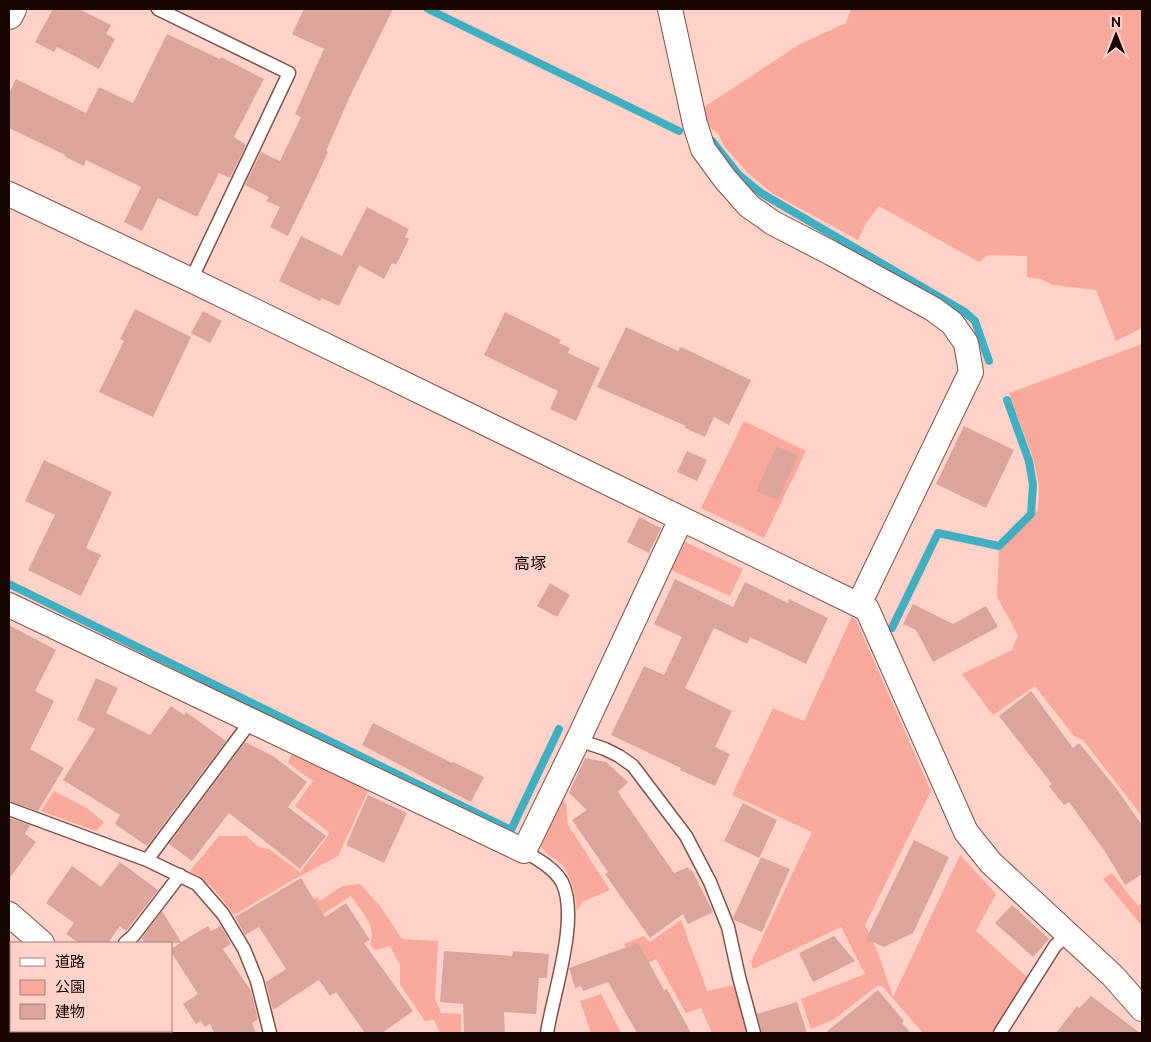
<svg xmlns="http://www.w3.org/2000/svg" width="1151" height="1042" viewBox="0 0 1151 1042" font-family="Ubuntu,'Noto Sans JP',sans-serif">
<rect width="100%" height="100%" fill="#fed1c9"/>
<!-- green -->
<path fill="#f9a99b" d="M851,9H1142V328L1116,341L1096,290L1053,285L1041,279L1027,277V256L988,255L979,262L879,206L866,223L858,240L772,193L748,173L724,146L718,133L709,127L704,107L800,44L846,23Z
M1142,344V816L1083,740L1074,736L1035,686L993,715L962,674L1012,650L1018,635L997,597L999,551L1038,510L1039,486L1034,461L1009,393Z
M744,421L806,451L764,538L701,508Z
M685,542L743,569L730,596L671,570Z
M852,616L856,620L931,791L865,925L878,953L893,997L960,855L996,894L976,931L1027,977L992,1033H923L882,986H877L833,1020L811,1029L801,999L865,974L841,927L753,969L751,962L812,832L732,795L773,708L804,721Z
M293,751L369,789L338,856L289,882L234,915C221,897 209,881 190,871L219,836H246L259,847L269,849L300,872L328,836L329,832L295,806L313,781L288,763Z
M54,791L85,807L104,822L96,831L41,811Z
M562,799L566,803L568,825L610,890L582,902L577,911C576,895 572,878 562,865C554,856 544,856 540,843Z
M1112,873L1138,906L1142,903V926L1103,879Z
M360,884L380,906L402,939L438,941L435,999L441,1013L461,1014V1033H440L434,1020L425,1021L400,985V965L390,946L375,950L370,944C378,926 360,910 351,896L317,918L299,909L317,897L320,901L342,886Z
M681,920C685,928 686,934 689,942C695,959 702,974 707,991L735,985L748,1033H712L701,1008L686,1013L656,959L635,970L624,944L644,936L650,942Z
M601,994L621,1033H591L580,1001Z"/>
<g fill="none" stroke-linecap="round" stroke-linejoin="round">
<!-- stream -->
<path stroke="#43aec0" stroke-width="8" d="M428,9L679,131
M712,141L738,174L761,193L965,312L975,321L989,361
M9,584L511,830L559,729
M892,628L938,533L999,546L1031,514L1033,485L1029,461L1007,400"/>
</g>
<!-- building -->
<path fill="#dba59c" d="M53,9H79L111,25L106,34L115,39L99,69L57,47L54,52L35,42Z
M304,9H393L351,94L326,151L328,152L316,178L288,236L270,227L280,207L266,201L269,197L245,185L261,152L280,161L301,117L295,114L324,49L292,34Z
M167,34L220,59L221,57L264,79L234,137L246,145L230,178L219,173L197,217L158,198L142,231L124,222L141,187L86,160L84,166L64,156L65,155L9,128V93L16,79L86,113L99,87L133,103Z
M367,207L409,229L405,237L409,239L396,265L392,263L384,279L359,265L339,306L321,298L320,301L279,281L301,236L342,256Z
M135,309L191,337L153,417L99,392L124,341L120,339Z
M203,311L222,321L210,343L191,333Z
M505,312L561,340L559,343L570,348L568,353L600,368L576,421L550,409L558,391L484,355Z
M626,327L678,351L681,347L751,380L729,425L714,417L705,437L685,428L686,426L597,387Z
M964,426L1014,450L986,508L936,484Z
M777,446L798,456L778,500L756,491Z
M687,451L707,460L697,481L677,472Z
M44,460L112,492L86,548L101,555L81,596L28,570L55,515L25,501Z
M639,517L661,528L649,553L627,542Z
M675,579L733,607L745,582L788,603L789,599L828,618L806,664L750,637L747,644L714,628L685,688L732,711L715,747L730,754L715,786L680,770L681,768L611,735L644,666L664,675L682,637L654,624Z
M550,583L570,595L557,617L537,606Z
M913,604L953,624L986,606L998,627L933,662L916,630L903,624Z
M9,625L56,650L35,691L54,701L30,749L64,768L38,811L9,801Z
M96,678L118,688L106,713L150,735L171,706L184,715L186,712L226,741L147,846L115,824L120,815L63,780L95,729L77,720Z
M1031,691L1073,748L1079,743L1116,788L1142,825V874L1125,885L1106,853L1069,802L1064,805L1049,786L1052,784L999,716Z
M373,723L452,763L453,762L484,777L471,802L362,745Z
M245,742L273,756L307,782L288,807L326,836L300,869L229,813L192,861L169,844Z
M585,758L606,762L628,782L618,792L674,873L688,867L690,871L692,870L713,912L688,924L683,914L650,938L605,874L608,872L572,820L587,810L569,793Z
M368,795L407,813L384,863L346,845Z
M743,803L777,820L759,858L724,841Z
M9,818L30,825L25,834L36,842L9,879Z
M914,840L949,857L913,933L884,947L866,939Z
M761,857L790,869L762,932L734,920L733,918Z
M120,862L158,890L126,931L120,926L108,943H79L66,934L74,923L46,903L72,866L101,887Z
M301,878L325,917L346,903L370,940L364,943L413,1011L382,1033H365L336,992L330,996L319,980L273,1010L266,982L286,969L259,927L245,935L235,917Z
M1012,905L1049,939L1033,957L995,923Z
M162,911L181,942L208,926L211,931L221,926L231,944L223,949L251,991L258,1019L252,1023L256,1033H214L210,1024L205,1027L201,1021L196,1024L183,1004L198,994L171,952V949L180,943H145L142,938Z
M834,936L855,961L813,982L799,953Z
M638,943L664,990L667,989L691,1033H637L608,982L583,991L581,986L575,988L569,968Z
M444,951L512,956L513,951L549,954L547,978H539L536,1014L504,1012L505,1033H464L463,1004L440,1002Z
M878,990L904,1021L902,1023L911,1033H825Z
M1091,996L1140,1033H1056L1077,1006L1079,1008Z
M797,1002L807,1033H762L757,1014Z"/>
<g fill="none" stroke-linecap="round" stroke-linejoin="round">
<!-- service casing -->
<g stroke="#815249" stroke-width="15">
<path id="service" d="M158,9L289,73L191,280
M578,740L605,749L619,756L633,766L686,836L710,882L728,927L739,977L754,1033
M9,809L147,860L197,884L223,914L244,949L257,981L270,1033
M524,851C537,859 554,868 562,882C580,918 553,994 547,1033
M147,860L251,721
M125,943L134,935L180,875
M1000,1033L1055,946L1067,935"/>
</g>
<!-- minor casing -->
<g stroke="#815249" stroke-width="26">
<path id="minor" d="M670,9L695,124L703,149L725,179L749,206L773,223L831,253L933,309L952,323L966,343L971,372L859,604
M9,194L191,280L867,609L966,832L991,863L1113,976L1142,1009
M9,605L524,851L578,740L681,519
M9,914L42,943
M140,1031L143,1033"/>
</g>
<!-- secondary casing -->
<g stroke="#815249" stroke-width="30">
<path id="secondary" d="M9,15L12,9
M9,1031L12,1033"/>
</g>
<!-- service -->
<use href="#service" stroke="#fff" stroke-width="12"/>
<!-- minor -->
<use href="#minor" stroke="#fff" stroke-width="24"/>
<!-- secondary -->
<use href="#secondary" stroke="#fff" stroke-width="28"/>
</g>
<g text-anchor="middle" stroke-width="4" stroke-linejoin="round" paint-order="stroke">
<!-- quarter labels -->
<g font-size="16" fill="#180705" stroke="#fed1c9">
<text x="530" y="569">高塚</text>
</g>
</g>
<!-- border -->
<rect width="1151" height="1042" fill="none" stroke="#180705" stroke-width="20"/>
<!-- legend -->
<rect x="10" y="942" width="162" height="90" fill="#fed1c9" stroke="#a2807b"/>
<rect x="20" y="958" width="25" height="8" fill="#ffffff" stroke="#a2807b"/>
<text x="55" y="967" font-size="15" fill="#180705">道路</text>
<rect x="20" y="980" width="25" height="15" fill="#f9a99b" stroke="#a2807b"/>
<text x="55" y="992" font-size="15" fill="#180705">公園</text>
<rect x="20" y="1004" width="25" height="15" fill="#dba59c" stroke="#a2807b"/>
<text x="55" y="1017" font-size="15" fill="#180705">建物</text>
<!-- north arrow -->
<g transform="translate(1116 35)" stroke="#fed1c9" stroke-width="4" paint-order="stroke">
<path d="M0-4L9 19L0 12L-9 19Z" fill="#180705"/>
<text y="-8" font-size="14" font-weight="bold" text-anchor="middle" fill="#180705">N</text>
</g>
</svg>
